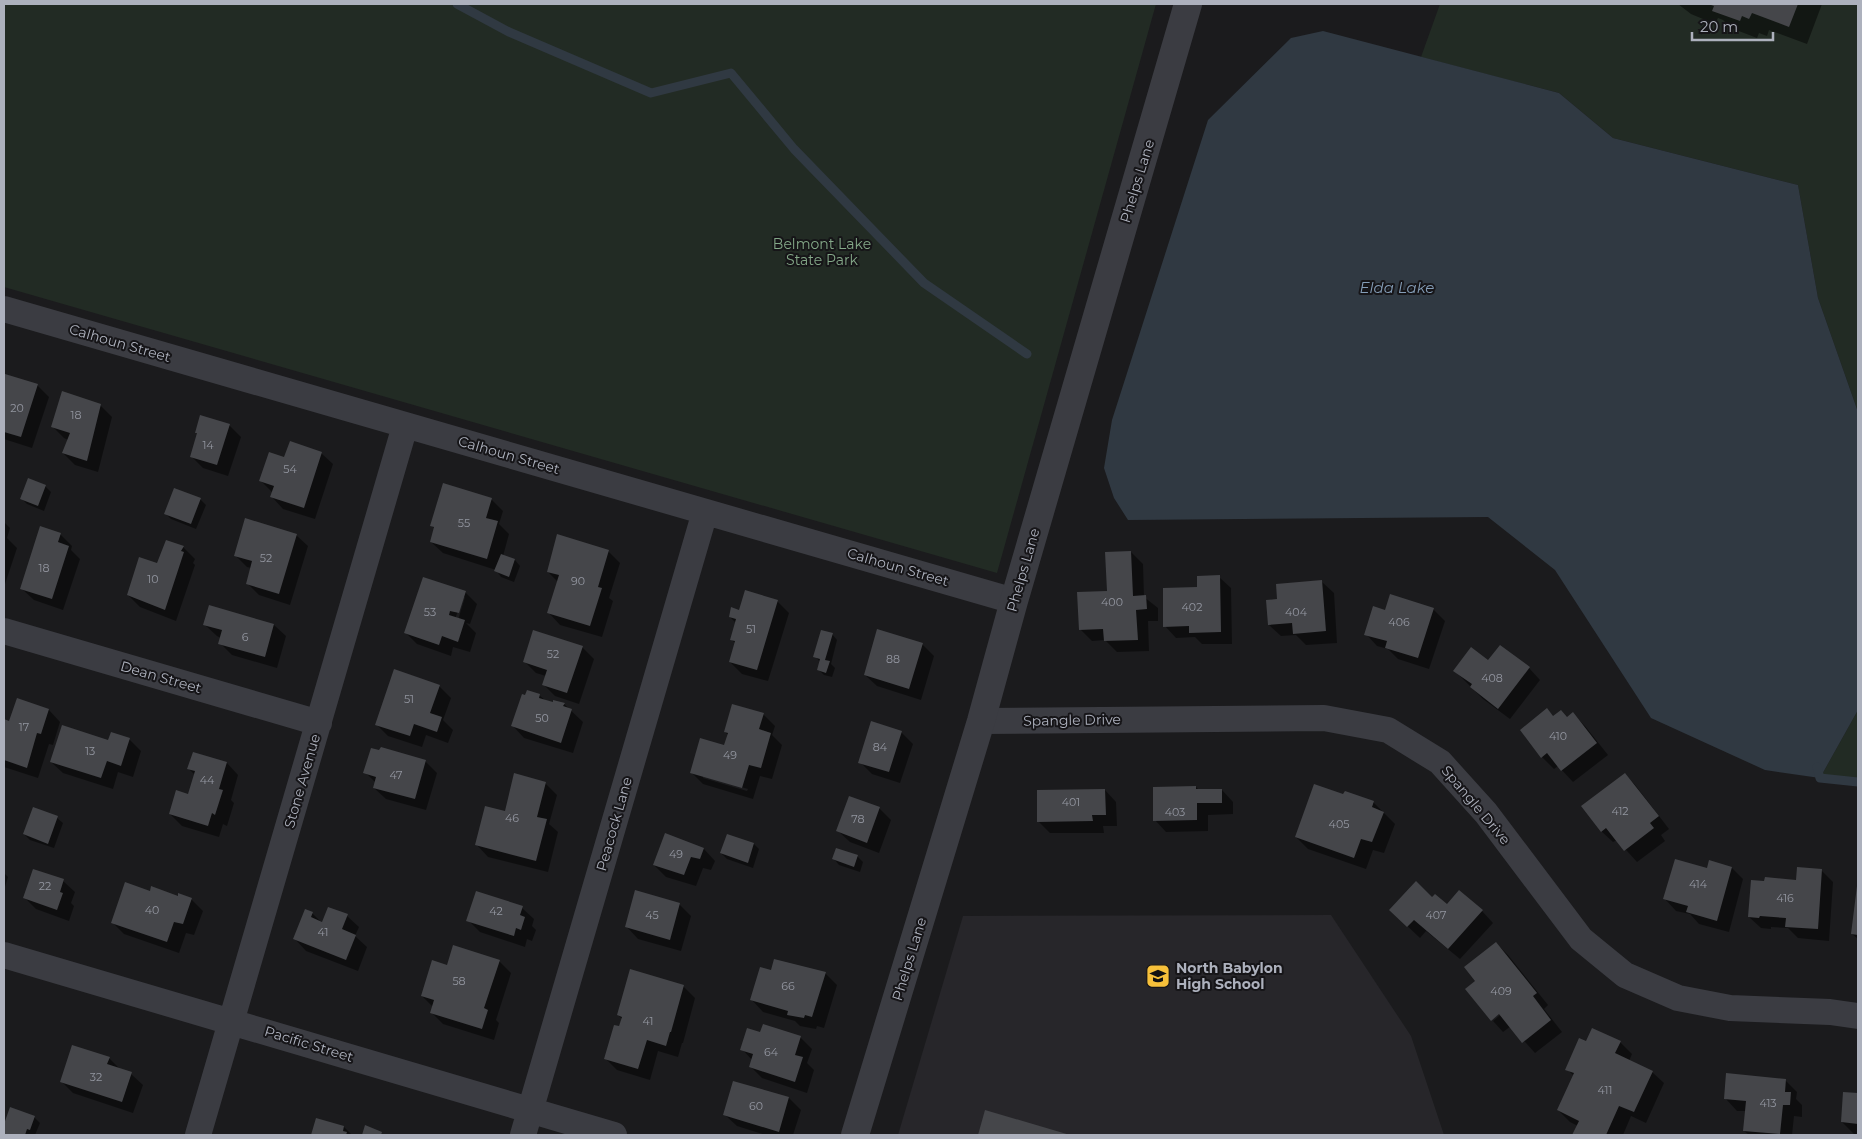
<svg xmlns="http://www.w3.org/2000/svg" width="1862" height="1139" viewBox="0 0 1862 1139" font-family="Montserrat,sans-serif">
<rect width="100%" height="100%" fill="#1b1b1d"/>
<!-- built -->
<path fill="#27262a" d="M1331,915L1411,1036L1444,1135H898L963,916Z"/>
<!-- green -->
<path fill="#222b24" d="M4,4H1156L997,573L4,287Z
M1440,4H1858V412L1818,298L1798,185L1613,138L1559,93L1421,57Z
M1858,710V783L1820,778Z"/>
<!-- water -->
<path fill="#303942" d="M1323,31L1559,93L1613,138L1798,185L1818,298L1858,412V710L1820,778L1765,770L1651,718L1555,570L1488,517L1128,520L1114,498L1104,468L1112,420L1208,120L1291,38Z"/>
<!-- shadow -->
<path fill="#0007" fill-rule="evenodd" d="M1678,4H1822L1807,44L1769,30L1767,36L1759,33L1757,38L1731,28L1723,20L1718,18L1715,24L1691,14Z
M6,375L37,385L49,397L32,448L4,439V381Z
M100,405L112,417L98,472L75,465L63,453L68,440L64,438L52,426Z
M229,425L241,437L228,476L203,468L191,456L198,434L196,432Z
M321,453L333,464L315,519L283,509L272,497L273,493L261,481L285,458Z
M444,485L492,500L503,511L499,524L509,534L503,556L515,560L520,566L514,582L501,577L496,570L443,553L431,542L435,529L431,525Z
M45,486L51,492L44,511L27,504L21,498Z
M200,499L206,505L196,529L171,519L166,514Z
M4,522L10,528L7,538L17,548L4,587Z
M60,534L72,546L71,550L80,559L63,610L34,600L22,589Z
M296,535L308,546L290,605L259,595L247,583L251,568L247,567L235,555Z
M183,547L195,559L193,563L195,565L176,621L140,607L128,595L158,565Z
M608,551L620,563L609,598L613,601L602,637L560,625L549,613L558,582L548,572Z
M1131,552L1143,564L1144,597L1158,608V621H1148L1149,651L1117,652L1105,640L1092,641L1080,629L1108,592Z
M1219,577L1231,588L1232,644H1202L1195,637L1176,638L1165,626L1198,589Z
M1322,582L1334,593L1337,643L1306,645L1296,635L1281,636L1269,625L1279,601Z
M465,592L477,604L470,624L466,623L476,633L470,652L453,647L451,656L417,644L405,632ZM463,597H465L458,620L455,619Z
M777,601L789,613L768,681L742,674L730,662L736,644L731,639L736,623L730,617L740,611Z
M1433,609L1445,621L1429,669L1398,659L1388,649L1377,646L1366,634L1386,611Z
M205,625H274L286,636L277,668L232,655L220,643L221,638L217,636Z
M832,634L837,640L831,664L835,668L832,677L824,675L818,669L820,662L815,656Z
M922,644L934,656L921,700L877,686L865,675Z
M582,647L594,659L579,704L555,696L543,684L546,676L536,673L524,661Z
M1489,662L1529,668L1540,680L1510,719L1483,699L1455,671Z
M439,686L451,698L443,720L453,730L448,743L426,735L422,747L388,736L376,724Z
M539,695L546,701L564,704L583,722L573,753L524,738L513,726Z
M49,710L60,722L53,745L49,744L38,778L4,767V721L10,723Z
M763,714L775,726L772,735L782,745L772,779L760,776L753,799L703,784L691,772L725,746L728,735L725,732ZM703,776L748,789L747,791L703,778Z
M1573,714L1585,726L1608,755L1573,782L1558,766L1554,769L1542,757L1522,730L1554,717L1567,718Z
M901,732L913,744L900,783L872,774L860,762Z
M112,734L130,740L141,751L133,777L118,772L113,789L63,773L51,762L109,742Z
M379,751L425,761L437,773L426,810L386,799L374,788L376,783L365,772Z
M227,763L238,775L231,800L234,803L227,826L223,824L219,837L182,826L170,814L188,796L195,775L189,769Z
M1625,774L1636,786L1669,829L1661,835L1665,841L1637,862L1617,840L1613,842L1601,831Z
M545,783L557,795L549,824L558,832L548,872L488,857L477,845L506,813Z
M1196,787L1199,790H1222L1233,802V814L1208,815V831L1166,832L1155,820Z
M1105,790L1116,802L1117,826H1103L1104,833H1050L1039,822Z
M1344,795L1373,802L1395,824L1384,853L1373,850L1366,869L1308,849L1296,837Z
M879,808L891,820L879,853L850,842L838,831Z
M57,818L63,823L54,848L30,840L24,834Z
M754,844L759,849L753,868L727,859L721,853Z
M704,849L715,861L711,870L703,868L696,886L666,877L654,865Z
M857,856L863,862L860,872L839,865L834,859Z
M1732,868L1743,879L1729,932L1699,924L1690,914L1676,911L1665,899L1708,870Z
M1821,870L1833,882L1829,941L1798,938L1788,928L1771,927V929L1761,928L1749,917L1797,881Z
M4,873L8,877L4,890Z
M63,881L75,892L71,903L74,906L69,921L36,909L25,898Z
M1858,886V939L1852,934Z
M151,892L191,899L203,911L194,935L186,933L179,953L124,934L112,922Z
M1433,898L1447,906L1482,911L1493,923L1460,959L1426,931L1420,938L1403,922Z
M679,904L691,916L681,951L638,939L627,927Z
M522,908L534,919L532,926L536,930L532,941L527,939L525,947L480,932L468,920Z
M312,913L323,924L347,916L359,927L355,936L367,947L358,971L306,951L295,939Z
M1496,943L1508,955L1548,1005L1544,1009L1562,1032L1535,1053L1511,1026L1503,1032L1493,1021L1505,1011L1477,981Z
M499,961L511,973L496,1020L499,1023L494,1040L443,1024L432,1013L433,1007L422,996L448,967Z
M772,972L825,973L837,985L824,1028L817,1026L816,1029L800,1026L795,1021L763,1012L752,1000Z
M683,986L695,998L683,1043H682L678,1057L658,1051L650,1080L617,1070L606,1059L622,1019L618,1015Z
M761,1034L800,1037L812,1049L807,1063L814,1070L807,1093L762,1078L750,1066L752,1060L742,1049Z
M1620,1042L1632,1054L1629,1061L1652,1072L1664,1083L1646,1123L1631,1116L1623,1135H1574L1578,1126L1570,1122L1558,1110L1574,1076L1567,1069L1586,1043Z
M109,1058L121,1070L131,1074L143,1085L133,1113L73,1093L61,1081Z
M1785,1080L1797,1092L1796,1099L1802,1105V1117L1794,1116L1792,1135H1749L1744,1131L1746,1111H1737L1726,1099Z
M734,1083L789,1098L801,1110L793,1135H766L737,1126L725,1115Z
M1844,1094H1858V1134H1854L1842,1122Z
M11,1108L34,1117L40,1123L35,1135H4V1128Z
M986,1111L1067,1135H979Z
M317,1119L344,1127L352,1135H313Z"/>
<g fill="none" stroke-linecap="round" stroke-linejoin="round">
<!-- stream -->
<path stroke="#303942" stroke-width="9" d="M457,4L509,32L651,93L731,73L794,149L924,283L1027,354
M1817,767L1820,778L1858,782"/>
</g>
<!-- building -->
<path fill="#45464a" d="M1708,4H1798L1789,27L1752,13L1749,19L1742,16L1740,21L1712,11L1714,6Z
M5,374L38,384L21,437L4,432Z
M62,391L101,404L87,461L62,453L70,433L51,427Z
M200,415L230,424L217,465L190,457L197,433H195Z
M290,441L322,452L304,508L270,497L274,486L259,481L269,452L284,457Z
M28,478L46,485L38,506L20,499Z
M443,483L492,498L486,518L498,521L487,559L430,542L434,527L430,526Z
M174,488L201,498L191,524L164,514Z
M245,518L297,534L279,594L246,584L252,561L234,556Z
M40,526L61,533L58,542L69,546L52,599L20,589Z
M557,534L609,550L598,587L602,588L590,626L547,613L559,575L547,572Z
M166,540L184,546L181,551L184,552L165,610L127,595L139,557L157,563Z
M1131,551L1133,596L1146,595L1147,609L1136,610L1138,640L1104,641L1103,629L1079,630L1077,592L1107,591L1105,552Z
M501,554L515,559L509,577L494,571Z
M1220,575L1221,632L1189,633V626L1163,627V588L1197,587V576Z
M423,577L466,591L459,613L450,611L449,615L465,620L458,642L442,636L439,645L404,633Z
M1322,580L1326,631L1293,634L1292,623L1268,625L1266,600L1277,599L1276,584Z
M745,590L778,600L757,670L729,662L735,641L730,640L736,619L729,617L731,607L739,610Z
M1390,594L1434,608L1418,658L1385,648L1387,641L1364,635L1373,606L1385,610Z
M209,605L274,624L265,657L218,644L222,630L203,625Z
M877,629L923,643L909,689L864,675Z
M533,630L583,646L567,693L542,685L547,670L523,662Z
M821,630L833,633L825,660L830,661L826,673L817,670L820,659L813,657Z
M1500,645L1530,667L1498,709L1470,687L1472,684L1453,671L1471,647L1488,660Z
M394,669L440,685L430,713L442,717L437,732L414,724L410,736L375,725Z
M527,690L540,694L539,698L553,702V700L565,703L563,706L572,709L561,743L511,726L522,694L525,695Z
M17,698L49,709L41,734L37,733L27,768L4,760V719L9,721Z
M732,704L764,713L759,729L771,733L761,768L749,765L742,788L690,773L700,738L724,745L728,733L724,732Z
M1547,708L1553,716L1561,710L1567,717L1573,712L1597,743L1561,771L1547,753L1541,758L1520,730Z
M871,721L902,731L889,772L858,763Z
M62,725L108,740L111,732L130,738L121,766L107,761L101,778L50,762Z
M381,747L426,760L415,799L373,788L376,777L363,773L371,748L379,750Z
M193,752L227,762L219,789L223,790L215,815L212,813L208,826L169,814L176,790L188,794L195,771L187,769Z
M514,773L546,782L537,817L547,819L536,861L475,845L485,806L505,811Z
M1625,773L1659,816L1650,823L1654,828L1624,851L1606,828L1601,832L1581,806Z
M1314,784L1343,794L1345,791L1374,801L1372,807L1384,812L1372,842L1361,839L1354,858L1295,837Z
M1196,786V789H1222V803H1197V820L1153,821V787Z
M1105,789L1106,815H1092L1093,821L1037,822V790Z
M849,796L880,807L867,843L836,831Z
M33,807L58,816L48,844L23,834Z
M665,833L704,848L700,859L691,857L684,875L653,865Z
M727,834L754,843L748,863L720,853Z
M836,848L858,855L854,867L832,859Z
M1675,859L1707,868L1709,860L1732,867L1717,921L1686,912L1688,906L1663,899Z
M1797,867L1822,869L1818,929L1785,927L1786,918L1760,916L1759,918L1748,917L1751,880L1764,881L1765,877L1796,880Z
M33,869L64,879L60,892L63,893L57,910L23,898Z
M1416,881L1432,897L1435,894L1447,904L1459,890L1483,910L1448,949L1414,920L1407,927L1389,910Z
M125,882L150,891L151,886L178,896V893L192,898L183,924L174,922L167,942L111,923Z
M1857,886H1858V935L1851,934Z
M635,890L680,903L670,940L625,927Z
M476,891L523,906L520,915L525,917L521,930L516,928L514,936L466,921Z
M328,907L348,914L342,929L356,935L346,960L293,939L305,909L313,912L311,917L322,922Z
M1496,942L1537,993L1533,996L1551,1020L1522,1043L1499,1014L1491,1021L1465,989L1475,981L1464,967Z
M453,945L500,960L484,1008L488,1010L482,1029L430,1013L434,1000L421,996L432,960L447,965Z
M774,959L826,972L812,1017L805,1015L804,1018L787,1015L788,1011L750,1000L760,967L771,970Z
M630,969L684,985L671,1032H670L666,1046L647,1040L638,1069L604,1059L614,1025L619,1026L622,1017L617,1015Z
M763,1024L801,1036L795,1055L803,1057L795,1082L749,1067L753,1054L740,1050L747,1028L760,1032Z
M1592,1028L1621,1041L1615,1053L1653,1071L1634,1112L1619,1106L1606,1135H1572L1579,1121L1557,1110L1574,1073L1565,1070L1579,1038L1586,1041Z
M72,1045L110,1057L107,1064L132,1072L122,1102L60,1082Z
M1726,1073L1786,1079L1785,1092H1791L1790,1105H1783L1780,1134L1743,1131L1746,1101L1724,1099Z
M733,1081L789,1097L779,1132L723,1115Z
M1843,1092L1858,1093V1124L1841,1122Z
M10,1107L35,1116L30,1130L27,1129L25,1135H4V1124Z
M985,1110L1070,1135H978Z
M316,1118L344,1126L343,1131L347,1132L346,1135H311Z
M365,1125L382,1132L381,1135H362Z"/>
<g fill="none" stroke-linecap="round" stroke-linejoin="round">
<!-- minor -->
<path stroke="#3b3c42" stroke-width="26" d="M4,309L1014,601
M4,631L319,723
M981,721L1324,718L1388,730L1440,762L1486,813L1581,939L1625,975L1678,998L1730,1008L1830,1012L1858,1016
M4,955L614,1135
M198,1135L405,426
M523,1135L705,512"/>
<!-- tertiary -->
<path stroke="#3b3c42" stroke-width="28" d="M855,1135L981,721L1014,601L1188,4"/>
</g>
<!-- icons -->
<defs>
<g id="school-square" transform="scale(1.25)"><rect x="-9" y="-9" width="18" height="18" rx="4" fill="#f6c03a" stroke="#161518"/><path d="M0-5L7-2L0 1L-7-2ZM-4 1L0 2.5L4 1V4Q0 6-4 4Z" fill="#111"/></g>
</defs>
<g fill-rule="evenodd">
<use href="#school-square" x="1158" y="976"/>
</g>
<g text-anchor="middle" stroke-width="4" stroke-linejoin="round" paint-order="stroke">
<!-- number labels -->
<g font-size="11" fill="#9396a0">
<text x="17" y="412">20</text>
<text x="76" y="419">18</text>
<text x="208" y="449">14</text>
<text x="290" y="473">54</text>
<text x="464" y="527">55</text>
<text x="266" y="562">52</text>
<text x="44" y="572">18</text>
<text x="153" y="583">10</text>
<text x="578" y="585">90</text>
<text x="1112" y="606">400</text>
<text x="1192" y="611">402</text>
<text x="430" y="616">53</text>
<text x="1296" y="616">404</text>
<text x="1399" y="626">406</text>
<text x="751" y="633">51</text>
<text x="245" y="641">6</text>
<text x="553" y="658">52</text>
<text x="893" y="663">88</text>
<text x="1492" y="682">408</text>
<text x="409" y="703">51</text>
<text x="542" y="722">50</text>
<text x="24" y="731">17</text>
<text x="1558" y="740">410</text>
<text x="880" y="751">84</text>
<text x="90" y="755">13</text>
<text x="730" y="759">49</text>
<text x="396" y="779">47</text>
<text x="207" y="784">44</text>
<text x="1071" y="806">401</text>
<text x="1620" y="815">412</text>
<text x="1175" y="816">403</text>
<text x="512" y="822">46</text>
<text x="858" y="823">78</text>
<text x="1339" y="828">405</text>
<text x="676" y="858">49</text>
<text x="1698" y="888">414</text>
<text x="45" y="890">22</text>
<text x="1785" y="902">416</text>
<text x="152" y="914">40</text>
<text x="496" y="915">42</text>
<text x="652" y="919">45</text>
<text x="1436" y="919">407</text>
<text x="323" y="936">41</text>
<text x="459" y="985">58</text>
<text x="788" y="990">66</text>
<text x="1501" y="995">409</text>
<text x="648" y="1025">41</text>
<text x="771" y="1056">64</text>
<text x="96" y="1081">32</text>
<text x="1605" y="1094">411</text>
<text x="1768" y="1107">413</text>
<text x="756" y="1110">60</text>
</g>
<!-- street labels -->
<g font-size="14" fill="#adb1bd" stroke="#161518">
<text transform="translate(1137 181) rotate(-73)" y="5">Phelps Lane</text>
<text transform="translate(120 343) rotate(16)" y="5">Calhoun Street</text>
<text transform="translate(509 455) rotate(16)" y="5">Calhoun Street</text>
<text transform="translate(898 567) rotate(16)" y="5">Calhoun Street</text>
<text transform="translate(1023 570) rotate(-74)" y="5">Phelps Lane</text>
<text transform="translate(161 677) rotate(16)" y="5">Dean Street</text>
<text transform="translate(1072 720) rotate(-1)" y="5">Spangle Drive</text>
<text transform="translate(302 781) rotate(-74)" y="5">Stone Avenue</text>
<text transform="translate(1476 805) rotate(50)" y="5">Spangle Drive</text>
<text transform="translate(614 824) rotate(-74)" y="5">Peacock Lane</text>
<text transform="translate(909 959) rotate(-73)" y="5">Phelps Lane</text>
<text transform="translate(309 1044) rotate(17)" y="5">Pacific Street</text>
</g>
<!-- park labels -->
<g font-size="14" fill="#84a888" stroke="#161518">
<text x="822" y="249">Belmont Lake<tspan x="822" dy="16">State Park</tspan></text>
</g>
<!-- poi labels -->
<g font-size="14" font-weight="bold" fill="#adb1bd" stroke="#161518" text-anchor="start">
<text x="1176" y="973">North Babylon<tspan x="1176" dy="16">High School</tspan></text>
</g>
<!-- water labels -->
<g font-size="15" font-style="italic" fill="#849db7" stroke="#161518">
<text x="1397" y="293">Elda Lake</text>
</g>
</g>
<!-- border -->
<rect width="1862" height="1139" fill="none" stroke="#adb1bd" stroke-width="10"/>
<!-- scale -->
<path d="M1692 32v8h81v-8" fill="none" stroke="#adb1bd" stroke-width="2.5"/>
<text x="1700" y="32" font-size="15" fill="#adb1bd" stroke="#161518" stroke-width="4" paint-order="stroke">20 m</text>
</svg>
